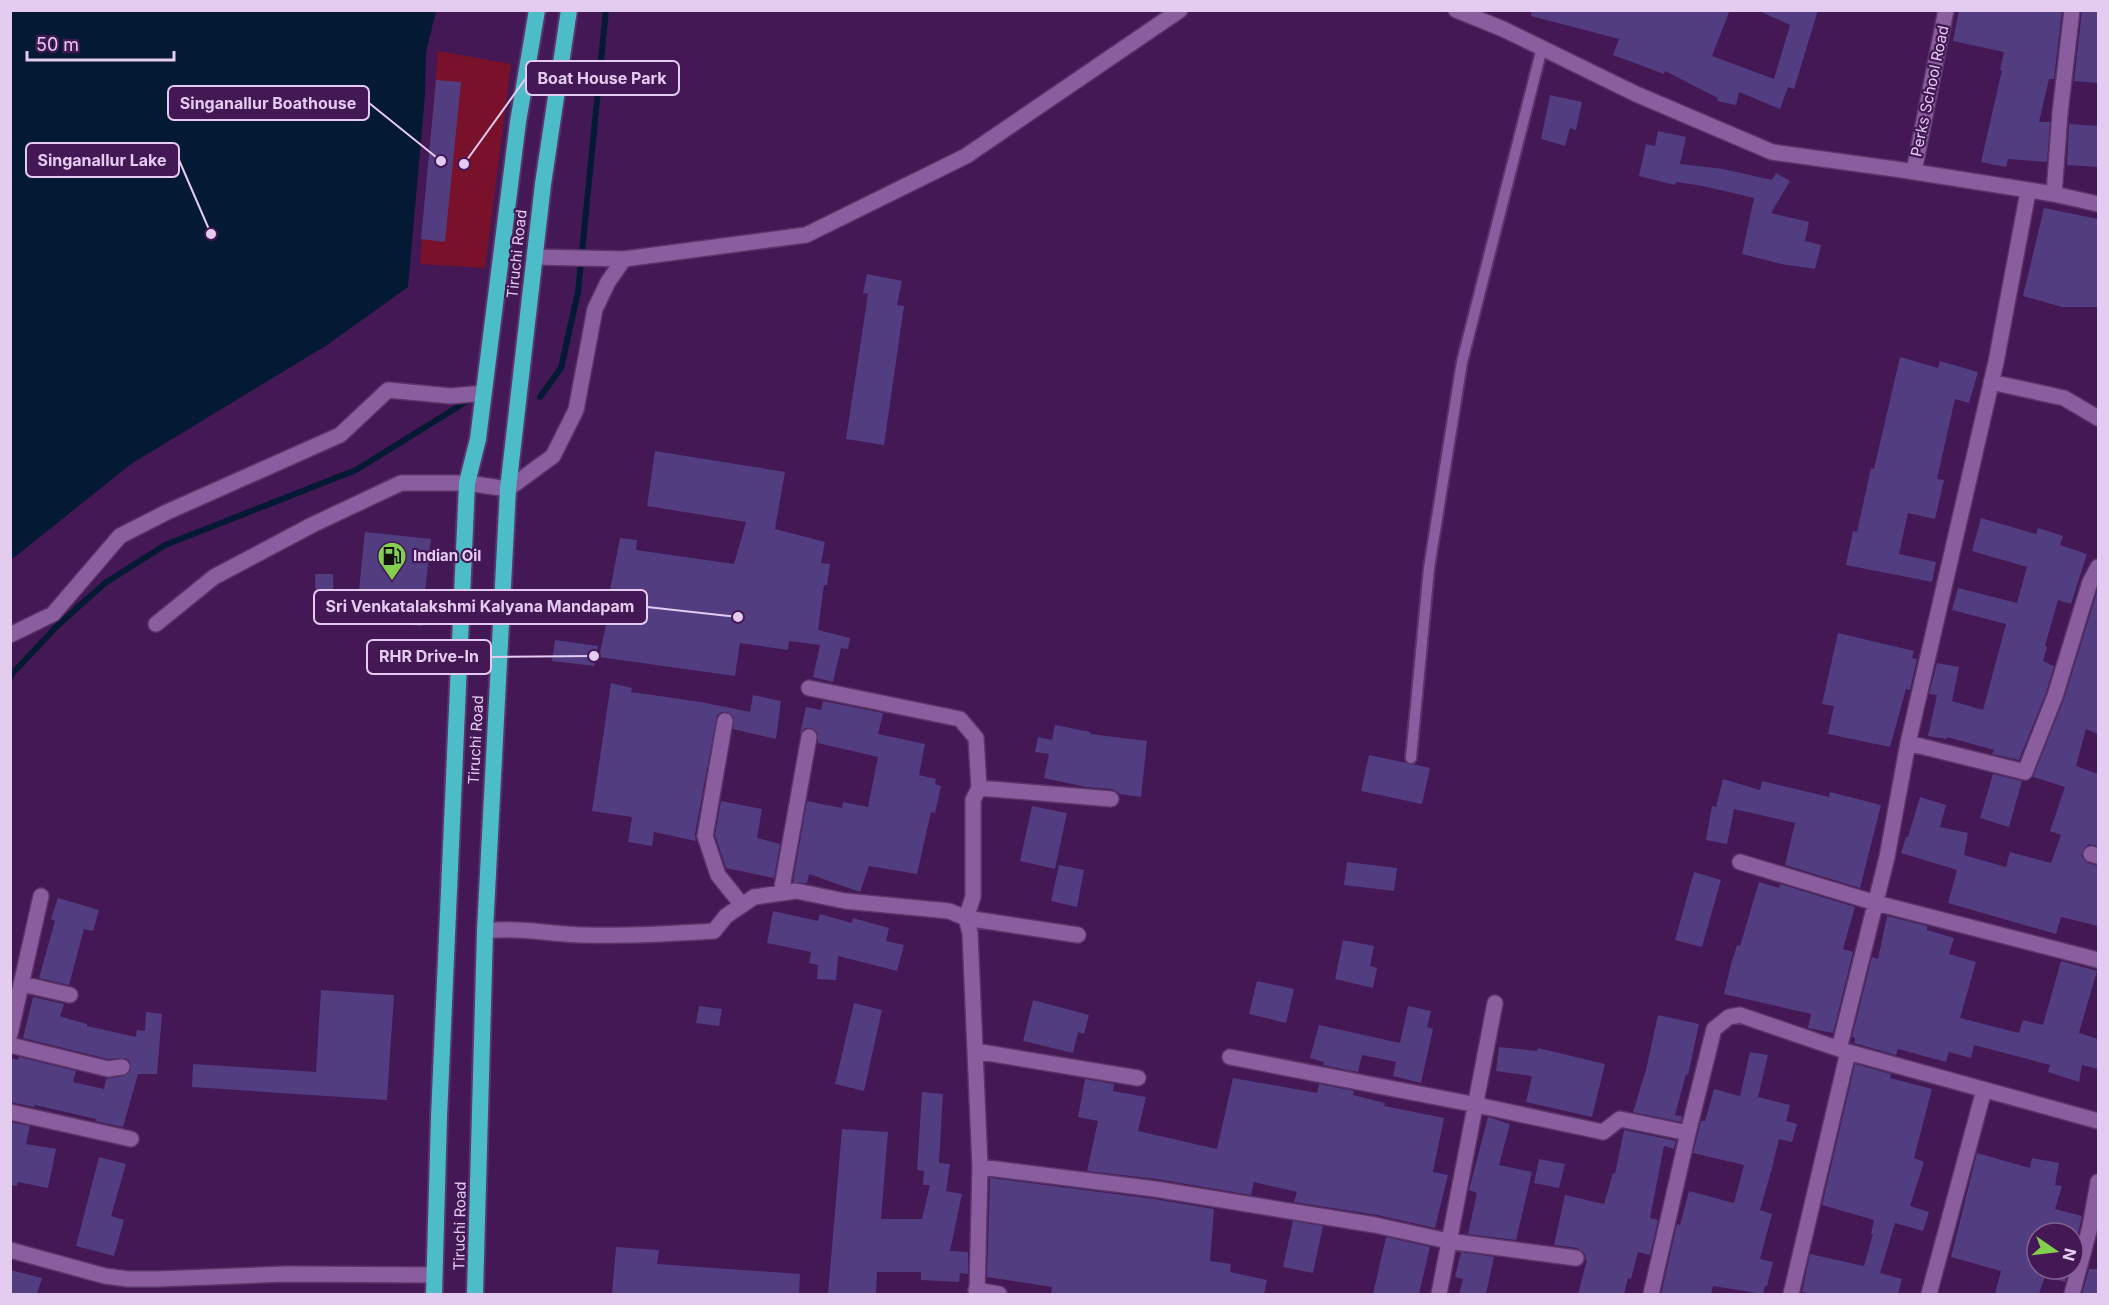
<svg xmlns="http://www.w3.org/2000/svg" width="2109" height="1305" viewBox="0 0 2109 1305" font-family="Inter,sans-serif">
<rect width="100%" height="100%" fill="#431854"/>
<!-- green -->
<path fill="#7a112a" d="M438,51L511,64L485,268L420,264Z"/>
<!-- water -->
<path fill="#041933" d="M11,10L436,11L426,52L425,95L408,287L327,345L131,464L11,560Z"/>
<g fill="none" stroke-linecap="round" stroke-linejoin="round">
<!-- stream -->
<path stroke="#041933" stroke-width="6" d="M540,397L561,368L578,292L606,10
M10,679L12,674L57,626L105,583L165,545L356,470L464,403"/>
</g>
<!-- building -->
<path fill="#513d80" d="M1532,10H1730L1712,56L1774,79L1790,25L1757,10H1818L1794,89L1788,87L1780,109L1739,92L1736,105L1717,101L1718,98L1665,71L1664,74L1613,55L1619,39L1531,16Z
M1959,10H2062L2054,79H2049L2039,122H2050L2047,162L2008,159L2006,167L1981,162L2002,70H2000L2004,52L1953,41Z
M2082,10H2098V83L2074,81Z
M436,80L461,82L445,242L421,239Z
M1550,95L1582,102L1576,130L1570,128L1565,146L1541,139Z
M2069,124L2098,126V167L2067,165Z
M1658,131L1686,137L1680,164L1723,169L1772,180L1776,173L1790,181L1771,213L1809,222L1805,241L1821,245L1815,269L1781,264L1742,254L1754,198L1703,186L1676,182L1675,185L1639,176L1646,144L1655,146Z
M2044,208L2098,219V307H2062L2023,296Z
M867,274L902,281L897,305L904,306L884,445L846,439L868,294L863,293Z
M1900,357L1938,368L1940,361L1978,372L1969,403L1955,399L1937,479L1944,480L1935,519L1908,513L1899,554L1936,562L1932,582L1846,565L1853,531L1857,532L1871,468L1874,469Z
M655,451L785,472L775,529L825,542L821,563L830,564L827,585H824L818,630L850,638L848,649L841,648L833,682L813,677L820,645L789,641L788,650L740,643L735,676L599,657L610,606H607L620,538L637,540L636,550L734,564L746,522L647,506Z
M1981,518L2036,534L2038,528L2063,536L2060,545L2087,554L2071,604L2058,600L2045,646L2047,647L2043,661L2054,666L2046,693L2019,760L1992,754L1994,750L1947,737V739L1928,736L1937,695L1929,694L1937,663L1959,667L1952,701L1983,710L2006,624L1952,610L1958,588L2017,603L2027,567L1972,551Z
M365,532L431,539L421,626L356,619Z
M315,574H333L334,610L316,611Z
M2097,592L2098,734L2086,729L2076,766L2098,774V846L2089,844L2085,847L2081,856L2088,863L2098,866V926L2061,917L2056,934L1948,903L1957,870L1901,853L1906,837H1908L1920,797L1946,805L1940,827L1968,833L1964,855L2006,867L2010,852L2051,863L2061,835L2050,831L2065,787L2033,777L2064,699Z
M1838,633L1914,651L1912,658L1917,659L1910,690L1906,689L1890,747L1828,734L1834,706L1822,704Z
M555,640L598,646L594,666L552,661Z
M611,683L632,688L631,692L701,702L750,712L753,695L781,701L776,739L733,729L734,718L727,712H722L717,715L695,834L696,841L654,832L652,846L628,842L632,817L592,811Z
M823,701L883,713L878,734L925,744L919,775L936,779L935,784L941,786L935,813L931,812L917,874L869,866L860,892L809,874L807,883L793,882L807,801L842,808L843,802L868,807L878,757L818,743V733L811,728H805L800,734L806,707L821,710Z
M1055,725L1090,732V734L1147,741L1141,797L1120,794L1112,789L1086,787L1044,778L1049,754L1035,752L1038,737L1052,740Z
M1369,755L1430,768L1422,804L1361,791Z
M1993,774L2022,781L2009,827L1980,818Z
M1723,779L1760,790L1762,781L1829,797L1830,792L1881,805L1860,888L1785,865L1795,823L1734,809L1727,844L1706,840L1712,806L1716,807Z
M721,801L762,809L757,838L780,844L774,878L726,868L715,835Z
M1032,806L1067,813L1055,869L1020,861Z
M1347,862L1397,868L1394,891L1344,885Z
M1059,865L1084,870L1077,907L1051,901Z
M1694,872L1721,880L1702,947L1675,940Z
M1759,882L1779,888L1780,884L1855,907L1843,949L1853,952L1833,1033L1808,1028L1811,1014L1724,994L1730,968L1737,945L1740,946Z
M58,898L99,910L93,931L84,929L69,985L39,978L55,921L51,919Z
M773,911L818,921L820,914L852,923L853,918L889,928L886,941L904,945L897,971L838,956L836,980L817,979L818,965L809,963L811,952L767,943Z
M1887,916L1927,926V930L1954,938L1949,954L1976,962L1960,1018L2019,1033L2023,1020L2043,1025L2061,961L2097,971L2079,1033L2098,1039V1069L2082,1065L2079,1082L2048,1072L2050,1065L1974,1045L1971,1058L1949,1052L1946,1062L1898,1049L1896,1055L1854,1043L1855,1038L1852,1037L1872,957L1878,959Z
M1343,940L1374,946L1370,966L1377,968L1373,988L1335,979Z
M1257,981L1294,989L1286,1023L1249,1014Z
M321,990L394,995L387,1100L192,1087L193,1064L316,1072Z
M33,997L64,1004L60,1016L62,1017L87,1024V1026L136,1037L137,1030L145,1031L146,1012L162,1014L157,1074H138L123,1127L95,1121L96,1119L35,1105L34,1107L10,1102V1058L18,1060L19,1057L76,1071L73,1082L104,1089L106,1079L124,1076L131,1070L130,1061L125,1058L108,1059L23,1038Z
M1033,1000L1089,1015L1084,1034L1078,1032L1073,1053L1023,1041Z
M854,1003L882,1010L864,1091L835,1084Z
M699,1006L722,1009L719,1026L696,1023Z
M1408,1006L1431,1011L1427,1027L1433,1029L1421,1083L1393,1076L1396,1062L1362,1055L1358,1072L1323,1065L1324,1062L1310,1058L1319,1025L1400,1043Z
M1658,1015L1699,1024L1688,1075L1686,1074L1675,1115L1682,1116L1681,1122L1633,1112L1646,1070Z
M1499,1047L1537,1051L1538,1048L1605,1064L1592,1117L1526,1102L1532,1076L1496,1071Z
M1750,1052L1768,1055L1758,1097L1790,1105L1786,1121L1797,1124L1792,1142L1779,1139L1772,1168L1760,1210L1772,1214L1760,1259L1773,1262L1767,1286H1765L1763,1294L1713,1286L1711,1294H1661L1677,1224L1680,1225L1689,1191L1734,1203L1744,1165L1693,1153L1701,1121H1705L1714,1089L1740,1096Z
M1855,1064L1891,1074L1890,1078L1932,1089L1914,1158L1924,1162L1910,1206L1929,1212L1923,1231L1895,1223L1880,1273L1902,1279L1898,1294H1813L1802,1292L1810,1254L1864,1266L1873,1234H1871L1874,1220L1822,1205Z
M1233,1078L1317,1093L1319,1084L1354,1091L1353,1095L1385,1103L1384,1106L1444,1118L1433,1172L1448,1175L1435,1228L1377,1215L1294,1202L1297,1192L1254,1182L1251,1195L1157,1179L1087,1171L1098,1121L1078,1117L1085,1079L1114,1084L1113,1091L1146,1097L1138,1131L1217,1149Z
M922,1092L943,1094L939,1163L950,1164L946,1191L962,1194L950,1251L968,1252V1274L960,1273L959,1282L921,1280V1272H877L876,1294H828L842,1129L888,1132L881,1219H922L930,1185H923L924,1171L917,1170Z
M1488,1117L1510,1124L1499,1165L1532,1172L1516,1240L1468,1234L1477,1193L1469,1190Z
M10,1122L30,1126L26,1144L56,1149L48,1188L18,1182L17,1186L10,1185Z
M1624,1130L1676,1141L1674,1149L1664,1146L1650,1218L1658,1220L1650,1255L1638,1252L1631,1279L1628,1278L1624,1294H1578L1587,1260H1586L1585,1254L1577,1248L1554,1245L1565,1195L1604,1204L1613,1173L1615,1174Z
M1977,1153L2030,1168L2032,1158L2059,1163L2055,1185L2062,1186L2055,1209L2082,1216L2080,1225L2078,1233H2037V1269H2069L2065,1282L2045,1276L2039,1294H1995L2001,1271L1951,1257Z
M99,1157L126,1164L111,1216L124,1220L114,1256L76,1246Z
M1539,1159L1565,1164L1559,1188L1534,1183Z
M990,1178L1154,1199L1214,1209L1210,1261L1231,1264L1230,1272L1267,1280L1264,1294H1051L1052,1287L987,1277Z
M1293,1221L1323,1226L1313,1273L1283,1267Z
M1386,1237L1430,1247L1419,1294H1373Z
M616,1247L659,1250L657,1264L800,1274L799,1294H612Z
M1461,1252L1494,1257L1486,1294H1459L1463,1279L1455,1277Z
M2089,1269H2098V1294H2082Z
M10,1270L42,1278L37,1294H10Z"/>
<g fill="none" stroke-linecap="round" stroke-linejoin="round">
<!-- service casing -->
<g stroke="#593568" stroke-width="14">
<path id="service" d="M1411,758L1429,568L1462,362L1542,48"/>
</g>
<!-- minor casing -->
<g stroke="#593568" stroke-width="18">
<path id="minor" d="M1914,171L1946,10
M2054,194L2060,113L2072,10
M535,257L624,259
M1991,382L2064,398L2098,418
M10,635L53,614L120,536L167,512L340,435L388,390L451,396L484,393
M809,688L960,719L976,738L979,788
M725,721L705,836L718,875L742,905
M1908,743L2025,772L2055,696L2090,582L2098,567
M2091,854L2098,856
M1740,862L1876,903L2098,960
M781,893L809,737
M485,931C518,927 550,934 583,935C627,936 670,934 714,931L726,916L754,897L796,891L845,901L949,911L966,918L970,933L980,1167L977,1294
M1078,935L966,918L973,897V800L979,788L1111,799
M22,984L70,995
M10,1034L41,896
M10,1045L108,1069L122,1067
M1839,1049L1887,857L1908,743L1996,362L2028,192
M975,1051L1138,1078
M1230,1057L1477,1105L1603,1132L1620,1119L1688,1133
M10,1112L131,1139
M980,1167L1155,1189L1375,1225L1448,1241L1576,1258
M10,1250L105,1276L128,1279H158L286,1274L435,1275
M976,1290L999,1294
M1439,1294L1495,1003
M1651,1294L1688,1133L1714,1029L1729,1017L1740,1015L1848,1052L2098,1121
M1791,1294L1848,1052
M1929,1294L1984,1090
M2072,1294L2090,1227L2098,1182"/>
</g>
<!-- tertiary casing -->
<g stroke="#593568" stroke-width="18">
<path id="tertiary" d="M1456,10L1503,29L1636,94L1772,152L1902,170L2054,194L2098,204
M156,624L214,577L312,525L401,483H467L508,489L553,456L576,410L595,309L608,282L624,259L806,235L966,156L1180,10"/>
</g>
<!-- trunk casing -->
<g stroke="#593568" stroke-width="20">
<path id="trunk" d="M434,1294L439,1117L467,483L478,439L518,122L537,10
M475,1294L485,931L508,489L543,184L569,10"/>
</g>
<!-- service -->
<use href="#service" stroke="#8a5e9e" stroke-width="10"/>
<!-- minor -->
<use href="#minor" stroke="#8a5e9e" stroke-width="15"/>
<!-- tertiary -->
<use href="#tertiary" stroke="#8a5e9e" stroke-width="15"/>
<!-- trunk -->
<use href="#trunk" stroke="#4dbcc9" stroke-width="16"/>
</g>
<!-- icons -->
<defs>
<g id="fuel-pin" transform="scale(1.5)"><path d="M0 17L-7.5 6A9.5 9.5 0 1 1 7.5 6Z" fill="#83d04e" stroke="#431854"/><path d="M-5.5-6h7V0h2V4h1.3V-2.5L3-4.5l.8-.8L6-3V5H2.5V1h-1V6h-7ZM-4.2-4.7v3.2H.2V-4.7Z" fill="#111"/></g>
</defs>
<g fill-rule="evenodd">
<use href="#fuel-pin" x="392" y="556"/>
</g>
<g text-anchor="middle" stroke-width="4.5" stroke-linejoin="round" paint-order="stroke">
<!-- street labels -->
<g font-size="15" fill="#e4ccf0" stroke="#431854">
<text transform="translate(1930 91) rotate(-78)" y="5">Perks School Road</text>
<text transform="translate(517 254) rotate(-84)" y="5">Tiruchi Road</text>
<text transform="translate(476 740) rotate(-87)" y="5">Tiruchi Road</text>
<text transform="translate(460 1226) rotate(-89)" y="5">Tiruchi Road</text>
</g>
<!-- poi labels -->
<g font-size="15" font-weight="bold" fill="#e4ccf0" stroke="#431854" text-anchor="start">
<text x="413" y="561">Indian Oil</text>
</g>
</g>
<!-- callouts -->
<path fill="none" stroke="#e4ccf0" stroke-width="2" d="M464 164L526 78M441 161L369 103M211 234L179 160M738 617L647 607M594 656L491 657"/>
<g fill="#e4ccf0" stroke="#431854" stroke-width="2">
<circle cx="464" cy="164" r="6"/>
<circle cx="441" cy="161" r="6"/>
<circle cx="211" cy="234" r="6"/>
<circle cx="738" cy="617" r="6"/>
<circle cx="594" cy="656" r="6"/>
</g>
<g fill="#431854" stroke="#e4ccf0" stroke-width="2">
<rect x="526" y="61" width="153" height="34" rx="6"/>
<rect x="168" y="86" width="201" height="34" rx="6"/>
<rect x="26" y="143" width="153" height="34" rx="6"/>
<rect x="314" y="590" width="333" height="34" rx="6"/>
<rect x="367" y="640" width="124" height="34" rx="6"/>
</g>
<g font-size="16" text-anchor="middle" font-weight="bold" fill="#e4ccf0">
<text x="602" y="84">Boat House Park</text>
<text x="268" y="109">Singanallur Boathouse</text>
<text x="102" y="166">Singanallur Lake</text>
<text x="480" y="612">Sri Venkatalakshmi Kalyana Mandapam</text>
<text x="429" y="662">RHR Drive-In</text>
</g>
<!-- border -->
<rect width="2109" height="1305" fill="none" stroke="#e4ccf0" stroke-width="24"/>
<!-- north arrow -->
<g transform="translate(2055 1251) rotate(104)"><circle r="28" fill="#431854" stroke="#836092" stroke-width="1.5"/>
<path d="M0-4.5L10 22L0 15L-10 22Z" fill="#83d04e"/>
<text y="-9" font-size="16" font-weight="bold" text-anchor="middle" fill="#e4ccf0">N</text>
</g>
<!-- scale -->
<path d="M27 51v9h147v-9" fill="none" stroke="#e4ccf0" stroke-width="3"/>
<text x="36" y="51" font-size="18" fill="#e4ccf0" stroke="#431854" stroke-width="4.5" paint-order="stroke">50 m</text>
</svg>
